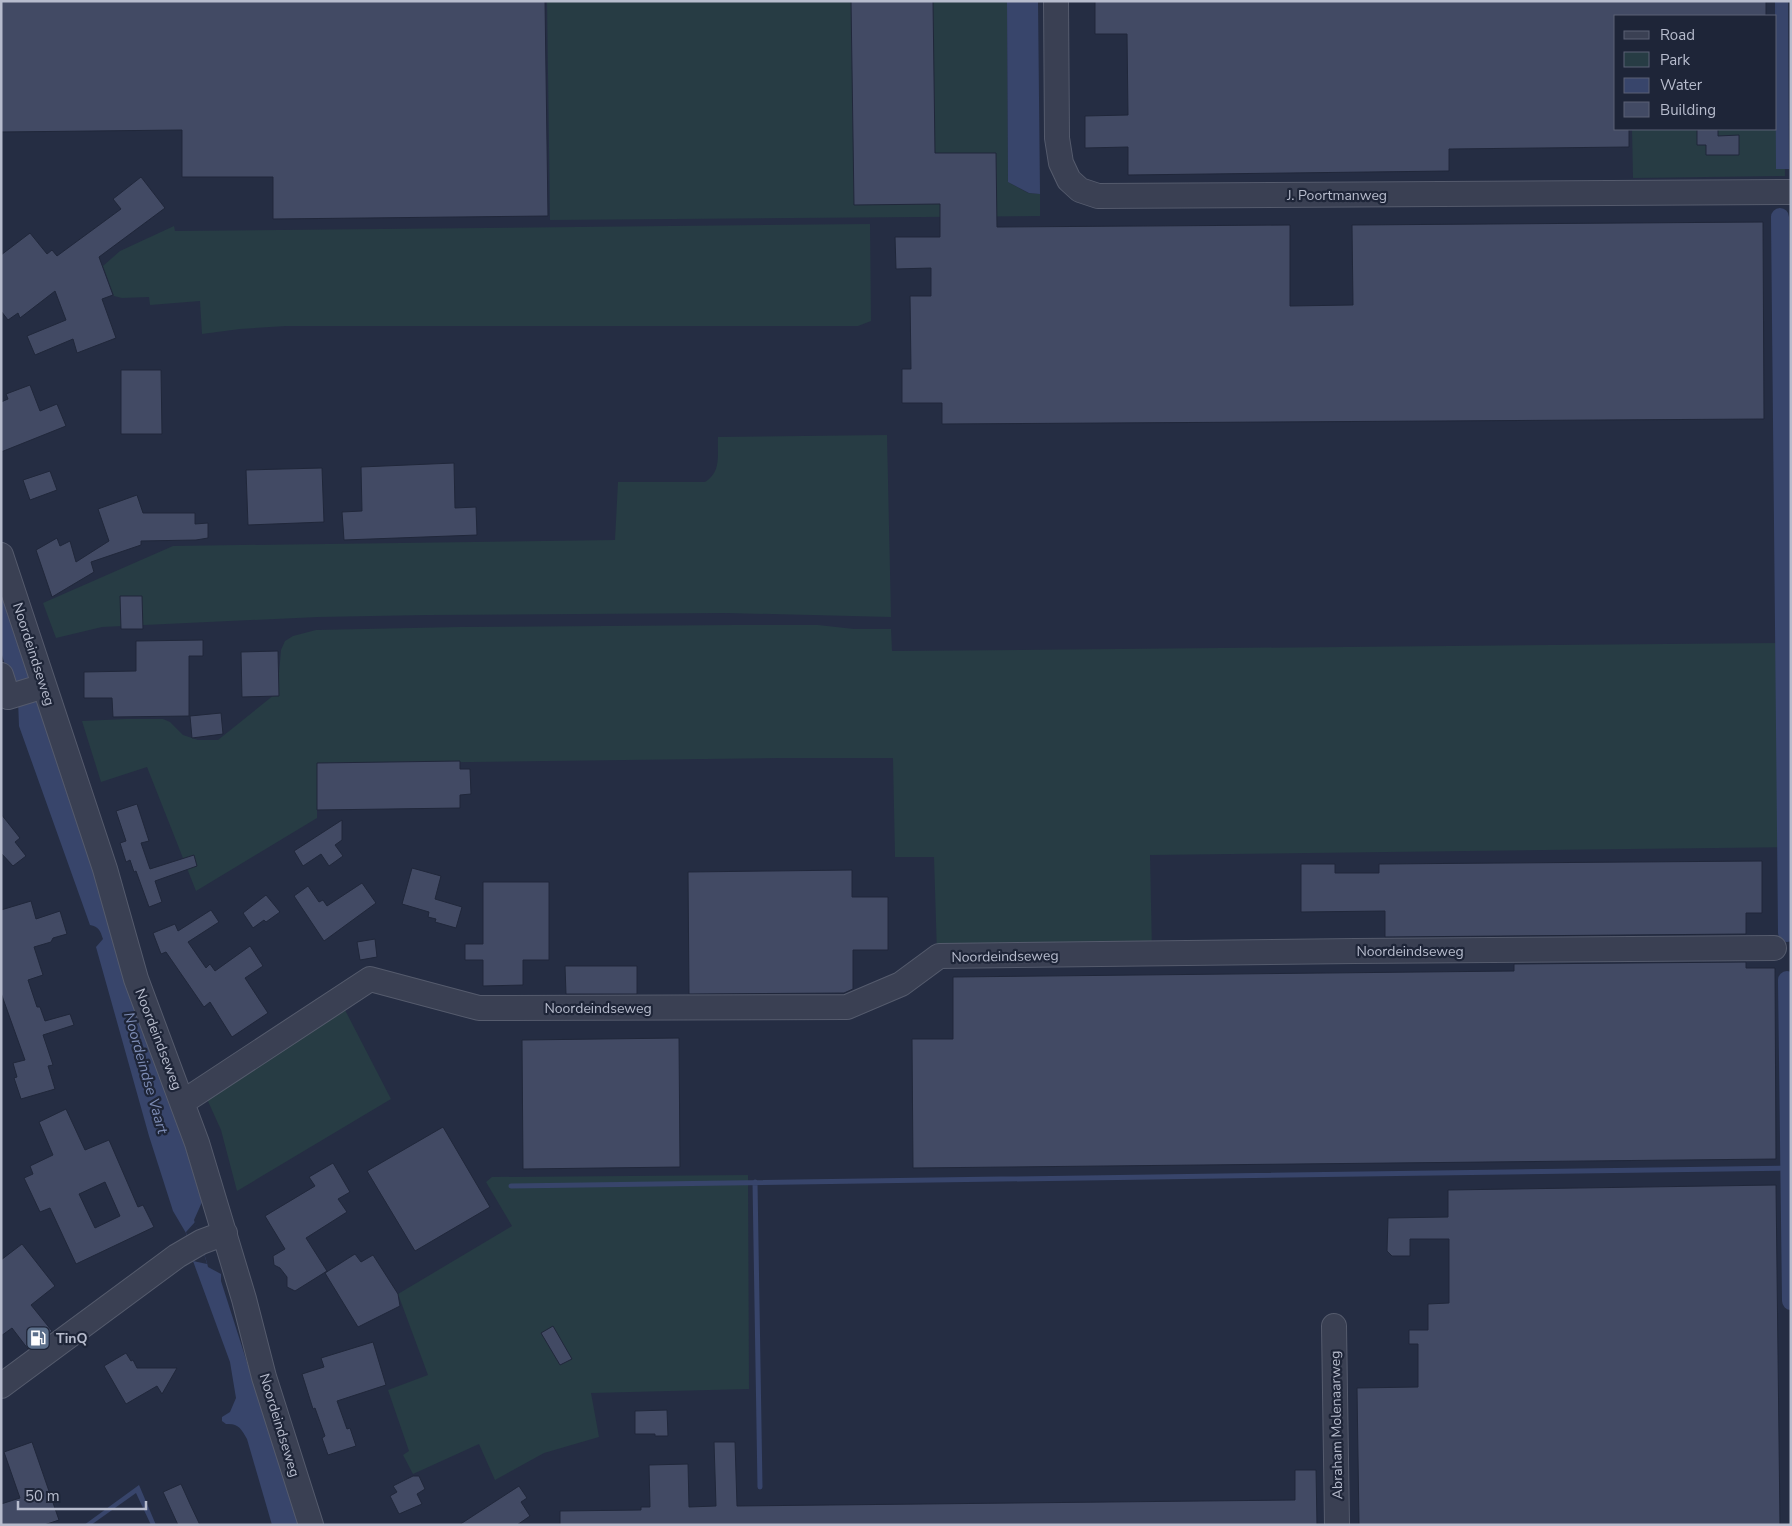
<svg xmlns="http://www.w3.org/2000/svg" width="1792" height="1526" viewBox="0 0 1792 1526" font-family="'Nunito Sans',sans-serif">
<rect width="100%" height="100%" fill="#252d43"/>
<!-- green -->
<path fill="#273c44" d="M547,1H1007L1008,182L1028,193L1040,194V216L550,220Z
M1784,87L1785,176L1633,178L1632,129H1776Z
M870,224L871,321L858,326H286L240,329L202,334L200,301L150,305L149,297L122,298L114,296L103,266L120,251L174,226L175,231Z
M887,435L891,617L726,613L428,615L318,617L102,627L56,638L43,603L173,546L615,540L618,482H705C722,472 717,454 718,437Z
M736,625H818L854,629H891L892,651L1789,643L1791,847L1150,855L1152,952L937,954L934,857H895L893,758H781L317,764V818L196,891L147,767L101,782L82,721L126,719H163L170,722L183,735L198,740H218L274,695L278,685L281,650L285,641L293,636L316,630L460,627Z
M345,1010L391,1099L237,1191L221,1130L207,1099Z
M748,1175L749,1389L591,1393L599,1437L544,1453L495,1480L479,1444L413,1474L403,1455L409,1451L388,1390L428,1375L398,1294L512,1226L486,1182L492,1177Z"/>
<!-- water -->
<path fill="#38456b" d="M1007,1H1038L1040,194L1029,193L1008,182Z
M1775,1H1788L1789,169H1776Z
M1,595L95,873L115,948L174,1109L198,1185L202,1202L194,1220L207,1263L208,1267L221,1274V1281L299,1525H272L247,1439C241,1428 238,1423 226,1424L222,1421V1417L230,1412L236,1398L230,1362L193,1261L186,1233L173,1211L149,1136L96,947L103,939C100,930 99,927 90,925L19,726L18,700L12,687L1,652Z
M139,1485L156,1525H151L136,1493L91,1525H84Z"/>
<!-- pier -->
<path fill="#252d43" d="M195,1222L198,1233L207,1264L193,1261L186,1232Z"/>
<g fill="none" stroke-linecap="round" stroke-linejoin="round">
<!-- stream -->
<path stroke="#38456b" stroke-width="5" d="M755,1182L760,1487
M511,1186L1789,1168"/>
<!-- canal -->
<path stroke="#38456b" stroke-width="18" d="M1780,217L1787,933
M1787,980L1791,1301"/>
</g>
<!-- building -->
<path fill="#424a64" stroke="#20273a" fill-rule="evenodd" d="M1,1H545L548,216L273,219V177H182V130L1,132Z
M851,1H933L935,153H996L997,227L1290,225V306L1353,305L1352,225L1763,222L1764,419L942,424V403H902V369H911L910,296H931V268L896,269L895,237H940V204L854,205Z
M1095,1H1766V16H1616V129H1629V147L1449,149V171L1128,175V147L1085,148V116L1128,115L1127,34H1095Z
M1697,129H1718V136L1739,135V155H1706V145H1697Z
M141,177L165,208L99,257L113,295L102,299L116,338L77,353L73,339L35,355L27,336L66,320L55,291L20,318L18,313L8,320L1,311V255L30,233L47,254L52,250L57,256L121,209L113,199Z
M121,370H161L162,434H121Z
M30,385L40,411L57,404L66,426L1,452V402L8,399L6,394Z
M454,463L455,508L476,507L477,535L344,540L342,512L362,511L361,467Z
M322,468L324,522L248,525L246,470Z
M50,471L57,490L30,500L23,480Z
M137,495L143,513H195V524L208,523V538L196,540L141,541V545L91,562L94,572L52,597L36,550L57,538L60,546L70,541L76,562L109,541L98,509Z
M120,596H142L143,629H121Z
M203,640V656H189V716L113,717L112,698H84V672L136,671V641Z
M278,651L279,696L242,697L241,652Z
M221,713L223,734L192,738L190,716Z
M460,761V769H470L471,794L460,795V808L317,810V763Z
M137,804L149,841L141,843L150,869L194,855L197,866L155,881L162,902L149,907L136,871L134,872L130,860L126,862L120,843L126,841L116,811Z
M1,814L20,838L15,842L26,856L13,866L1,853Z
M342,820V840L335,845L343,856L329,866L321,854L303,866L294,851Z
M1762,861V913H1746V934L1385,937V911L1301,912V864H1335V873H1379V864Z
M412,868L441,876L435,899L462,907L456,928L435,922L436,919L428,917L429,912L402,904Z
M852,870V897H888V950H853V989L844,993L689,994L688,872Z
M483,882H549V960H523V985L483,986V960H465V944H483Z
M362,883L376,903L324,941L294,896L308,886L319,902L323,900L327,906Z
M266,895L280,912L266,922L264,920L253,928L243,913Z
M31,901L36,919L60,911L67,934L53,938L51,942L34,947L43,975L28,980L37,1007H40L45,1021L70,1014L74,1025L43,1035L53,1065L48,1066L55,1089L21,1099L14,1078L17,1077L13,1063L25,1060L1,993V910Z
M211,910L219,922L188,942L206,968L210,964L215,971L250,946L263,966L245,978L268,1013L232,1037L210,1002L204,1007L166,952L161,954L153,933L175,924L178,931Z
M375,939L377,957L360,960L357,942Z
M1746,962V968H1775L1776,1159L913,1168L912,1039H953V977L1514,971V964Z
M565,966H637V994H566Z
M679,1038L680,1167L523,1169L522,1040Z
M66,1109L85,1150L109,1140L138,1207L143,1205L154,1227L76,1264L50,1208L40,1212L24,1178L33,1174L30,1166L53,1155L39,1122ZM105,1182L120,1216L95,1228L79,1194Z
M443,1127L490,1207L415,1251L367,1171Z
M333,1163L350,1192L338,1199L347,1212L306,1238L327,1271L295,1291L287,1287V1277L280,1268L274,1265L273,1256L285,1249L265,1216L315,1186L309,1177Z
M1776,1185L1780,1525H1359L1357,1388L1418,1387V1344H1409V1330H1428V1304L1449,1303V1239H1410V1256H1392L1387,1251L1388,1218L1448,1217V1190Z
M22,1244L55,1286L31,1305L52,1331L28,1349L12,1328L1,1336V1260Z
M355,1254L361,1262L373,1255L398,1294L400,1306L358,1327L325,1273Z
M553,1326L572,1359L560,1365L541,1333Z
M373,1342L386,1385L337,1401L347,1429L350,1428L356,1446L328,1455L322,1438L325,1436L315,1408L313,1409L302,1374L324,1367L321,1358Z
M126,1353L131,1361L133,1360L137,1368H177L162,1394L157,1386L126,1404L104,1366Z
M667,1410L668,1436H655V1434H635V1411Z
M32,1442L59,1520L44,1525H1V1504L20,1498L4,1452Z
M714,1442H735L737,1506L1295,1500V1470H1316L1317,1525H560V1511L641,1510V1507H650L649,1465L688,1464L689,1507L716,1506Z
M413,1476H419L425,1489L417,1494L422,1504L399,1514L390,1496L397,1492L393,1486Z
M181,1484L190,1504L200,1525H178L163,1492Z
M519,1486L527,1498L521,1502L530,1516L517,1525H459Z"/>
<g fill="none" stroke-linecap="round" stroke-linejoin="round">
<!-- minor casing -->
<g stroke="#555b6d" stroke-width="26">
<path id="minor" d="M1056,1L1057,138L1061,163L1069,180L1080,190L1098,196L1791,192
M1,555L105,869L136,979L197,1143L244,1299L264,1377L311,1525
M1,675L8,697L44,686
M183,1102L370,979L479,1008L847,1007L901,984L939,956L1355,951L1774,948
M1334,1326L1337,1525
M1,1386L177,1256L201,1242L225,1233"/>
</g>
<!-- minor -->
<use href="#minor" stroke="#3a4053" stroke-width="24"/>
</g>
<!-- icons -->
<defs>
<g id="fuel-square" transform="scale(1.25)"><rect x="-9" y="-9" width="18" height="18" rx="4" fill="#5c6f8a" stroke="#1e2538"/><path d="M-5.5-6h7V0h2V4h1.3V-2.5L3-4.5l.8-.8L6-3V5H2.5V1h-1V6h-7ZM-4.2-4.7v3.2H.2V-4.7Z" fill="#fff"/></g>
</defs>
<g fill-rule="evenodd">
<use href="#fuel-square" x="38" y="1338"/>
</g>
<g text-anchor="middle" stroke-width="4.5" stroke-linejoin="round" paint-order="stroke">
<!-- street labels -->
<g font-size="14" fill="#b7bccd" stroke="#1e2538">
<text x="1337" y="200">J. Poortmanweg</text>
<text transform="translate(34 654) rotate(72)" y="5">Noordeindseweg</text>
<text x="1410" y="956">Noordeindseweg</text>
<text transform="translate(1005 956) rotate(-1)" y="5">Noordeindseweg</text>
<text x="598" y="1013">Noordeindseweg</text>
<text transform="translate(159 1039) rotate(69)" y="5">Noordeindseweg</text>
<text transform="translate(280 1425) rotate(73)" y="5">Noordeindseweg</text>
<text transform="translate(1336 1425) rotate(-91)" y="5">Abraham Molenaarweg</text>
</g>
<!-- poi labels -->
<g font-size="14" font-weight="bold" fill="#b7bccd" stroke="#1e2538" text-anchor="start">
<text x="56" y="1343">TinQ</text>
</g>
<!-- water labels -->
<g font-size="15" font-style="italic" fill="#7d8cb5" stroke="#1e2538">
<text transform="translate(146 1073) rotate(74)" y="5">Noordeindse Vaart</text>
</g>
</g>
<!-- border -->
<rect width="1792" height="1526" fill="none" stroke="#b7bccd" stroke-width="5"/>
<!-- legend -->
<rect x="1614" y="15" width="162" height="115" fill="#1e2538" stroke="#5b6174"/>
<rect x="1624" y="31" width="25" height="8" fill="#3a4053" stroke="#5b6174"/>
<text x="1660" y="40" font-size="15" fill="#b7bccd">Road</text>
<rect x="1624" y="52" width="25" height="15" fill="#273c44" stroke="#5b6174"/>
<text x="1660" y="65" font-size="15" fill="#b7bccd">Park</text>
<rect x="1624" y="78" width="25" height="15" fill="#38456b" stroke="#5b6174"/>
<text x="1660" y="90" font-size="15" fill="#b7bccd">Water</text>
<rect x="1624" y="102" width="25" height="15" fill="#424a64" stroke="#5b6174"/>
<text x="1660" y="115" font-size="15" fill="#b7bccd">Building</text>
<!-- scale -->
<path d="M18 1501v8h128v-8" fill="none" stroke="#b7bccd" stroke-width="2.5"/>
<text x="25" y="1501" font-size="15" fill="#b7bccd" stroke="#1e2538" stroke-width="4" paint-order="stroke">50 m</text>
</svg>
